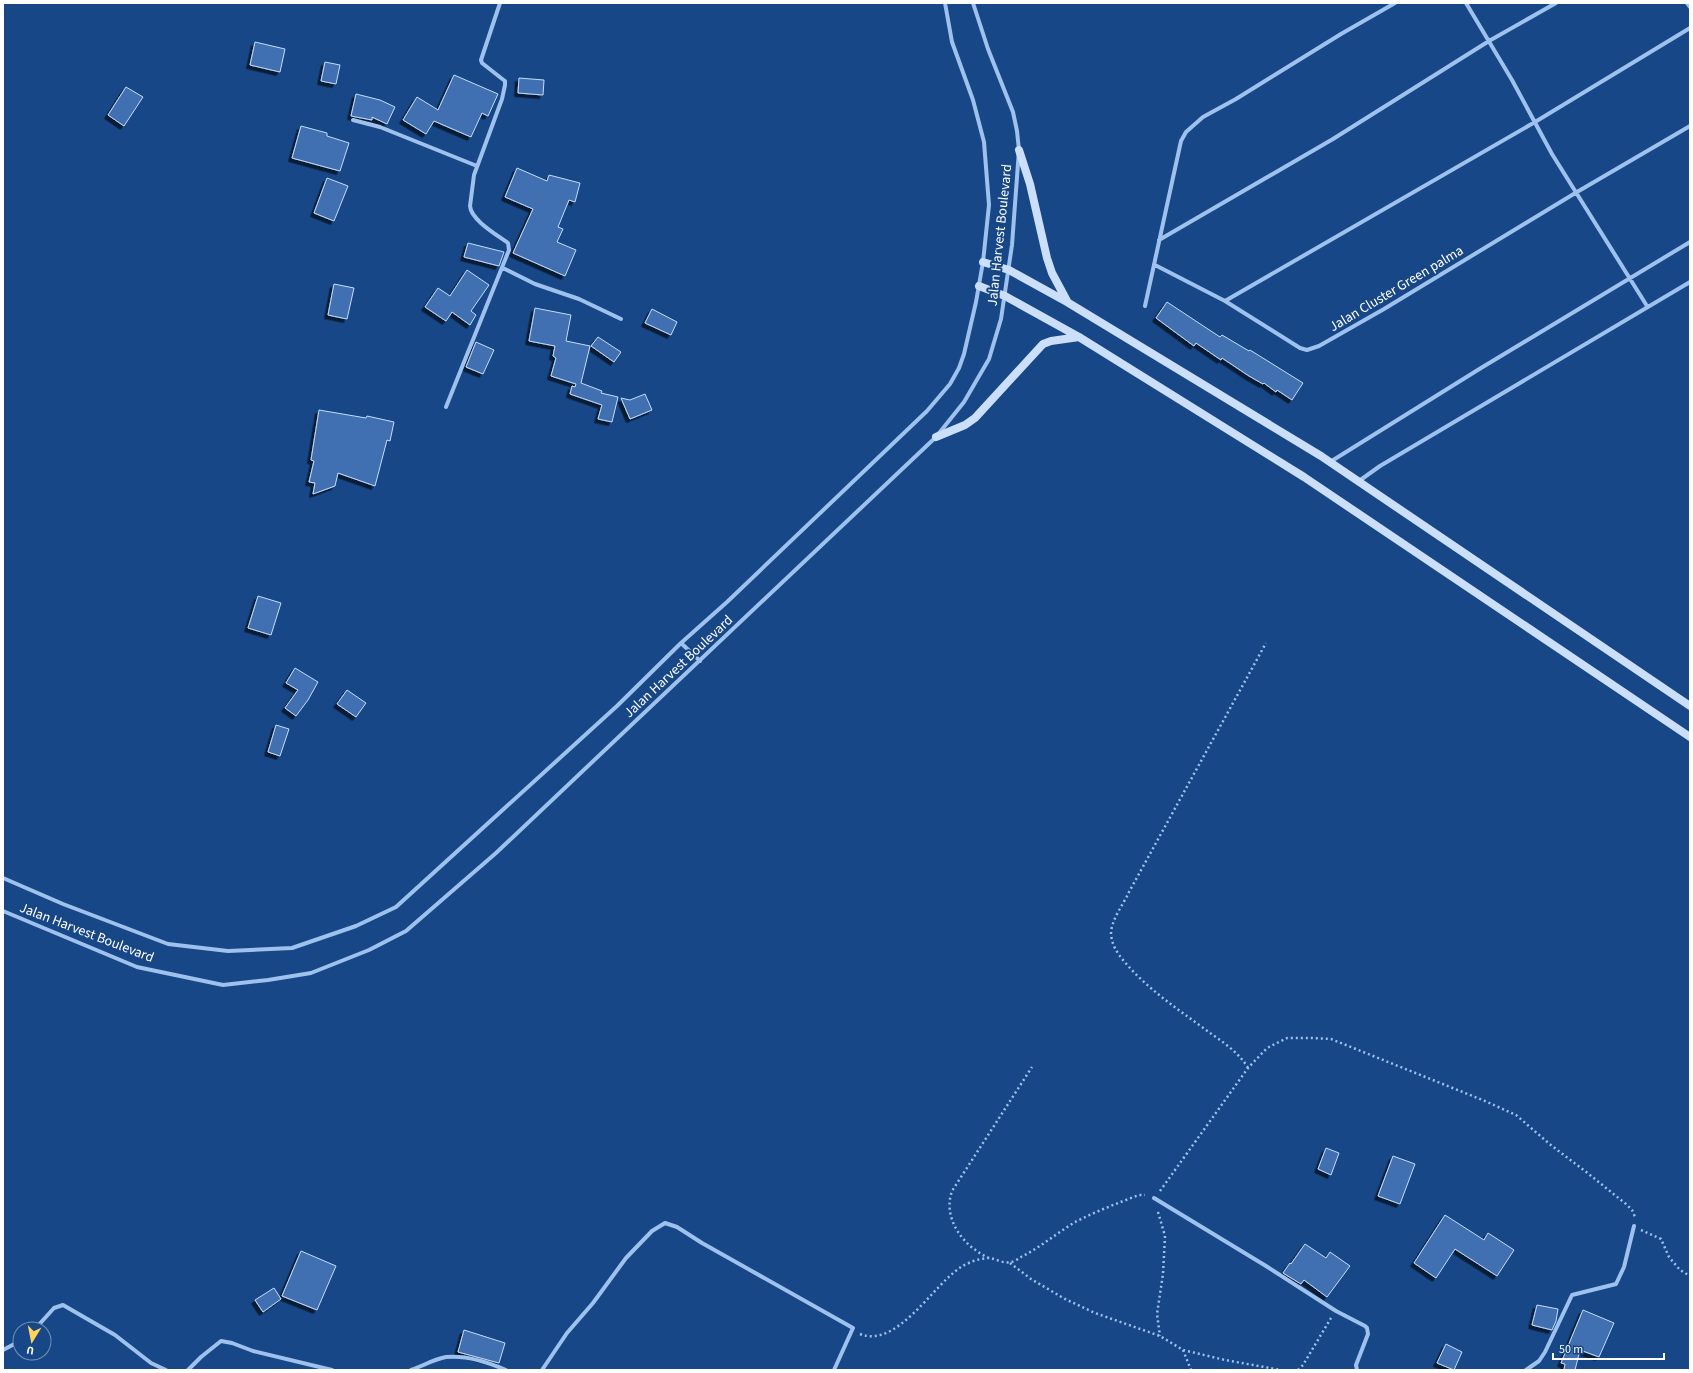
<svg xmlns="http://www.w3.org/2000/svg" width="1693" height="1373" viewBox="0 0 1693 1373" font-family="'Source Sans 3',sans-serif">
<defs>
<filter id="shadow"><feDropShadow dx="-3.5" dy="3.5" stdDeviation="0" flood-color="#0009"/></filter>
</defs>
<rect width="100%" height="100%" fill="#174787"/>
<!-- building -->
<path fill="#4070b1" stroke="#c4dcfa" filter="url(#shadow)" d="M255,42L285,49L280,72L250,65Z
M325,62L340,65L336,84L321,81Z
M454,75L498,94L488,116L482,113L471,137L434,121L426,134L403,120L417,97L438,110Z
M519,78L544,80L543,95L518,93Z
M126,87L143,97L124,126L108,115Z
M356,94L380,100L395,107L387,124L372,117V120L351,116Z
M301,126L327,133V136L349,143L340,171L292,158Z
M517,168L547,181L549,175L580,183L575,202L569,200L558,227L563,229L557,242L576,250L565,276L513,253L533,209L505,197Z
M327,178L348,186L334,221L314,213Z
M468,243L504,252L499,266L464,257Z
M467,270L489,285L471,311L476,315L470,325L452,312L446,321L425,307L438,288L450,296Z
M334,284L354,288L347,319L328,315Z
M1167,302L1220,337L1222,335L1249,351L1250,350L1303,383L1292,400L1277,390L1276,392L1264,383L1263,384L1249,376L1222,358L1221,360L1196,343L1194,346L1156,318Z
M535,308L571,315L566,341L590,346L581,383L602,391L601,393L618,397L612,422L598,419L602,405L570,394L572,386L575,387L576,384L551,376L556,358L553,356L555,346L529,341Z
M652,309L677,322L671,335L645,323Z
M598,337L621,352L614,362L591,346Z
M476,342L494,350L483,374L466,367Z
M645,394L652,410L630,419L621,398L630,400Z
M319,410L366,418L367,416L394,422L390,441L387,440L375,486L338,473L335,486L313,494L315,483L309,482L314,461L311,460Z
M258,596L281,603L271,635L248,628Z
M295,668L318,682L308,700L296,716L285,708L298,690L286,683Z
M347,690L366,703L356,717L337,704Z
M276,725L289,729L280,756L268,752Z
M1326,1148L1339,1153L1331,1175L1318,1169Z
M1393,1156L1415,1164L1400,1204L1378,1196Z
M1445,1215L1484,1240L1488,1233L1514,1250L1497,1276L1455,1249L1436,1278L1414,1263Z
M1305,1244L1326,1258L1330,1252L1350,1266L1327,1297L1304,1280L1301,1284L1283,1273L1290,1263L1291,1264Z
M301,1251L336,1266L317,1310L282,1296Z
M274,1288L281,1299L263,1312L255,1300Z
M1537,1305L1558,1309L1556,1321L1552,1330L1532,1325Z
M1583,1310L1614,1323L1599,1357L1580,1350L1575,1370H1564L1565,1364L1561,1363Z
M464,1330L505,1343L499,1363L458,1352Z
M1446,1344L1462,1352L1454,1370L1437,1363Z"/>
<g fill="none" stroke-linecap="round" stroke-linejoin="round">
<!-- path -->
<path stroke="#9ec1ed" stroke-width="2.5" stroke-dasharray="2 3" stroke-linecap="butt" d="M1248,1068C1238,1051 1221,1041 1206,1030C1179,1010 1152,992 1130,968C1121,958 1112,948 1111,934C1111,920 1123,905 1129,892L1266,643
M1160,1191L1248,1068L1267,1048L1287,1038H1312L1331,1039L1485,1101L1516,1115L1552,1146L1585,1171L1626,1204L1632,1210L1635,1217
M1158,1212L1165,1236L1163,1274L1157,1314L1160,1336
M1641,1230L1661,1239L1669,1257L1680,1270L1690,1276
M989,1258C964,1247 942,1219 952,1191L1032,1067
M1010,1263L1031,1279L1065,1299L1095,1313L1160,1336L1183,1350L1225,1360L1281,1370
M860,1334C897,1349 933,1285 961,1267C969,1262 980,1258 990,1258C996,1259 1004,1264 1010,1262C1014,1262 1018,1259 1021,1257C1041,1247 1058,1232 1077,1221C1097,1211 1118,1203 1139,1195H1145
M1183,1350L1191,1370
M1298,1370L1303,1365L1331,1318"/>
<!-- street -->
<path stroke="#9ec1ed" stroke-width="4" d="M1466,3L1512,80L1552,154L1647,306
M1687,3L1690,7
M353,120L380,127L477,166
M1159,240L1333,139L1489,41L1556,3
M1155,265L1225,301L1300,348L1307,350L1319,346L1384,309L1577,192L1690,126
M503,268L535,284L579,299L621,319
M1225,301L1535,122L1690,28
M1145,306L1181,141L1186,132L1203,117L1236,99L1341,34L1395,3
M446,407L509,250L508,243C497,235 471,220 470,206L474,175L502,99L505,85V81L501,78L482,63L481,60L500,3
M1330,462L1481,368L1690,242
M1359,481L1380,466L1690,282
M681,643L700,661
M3,878L63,904L168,944L228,951L292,948L356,926L396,907L617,706L681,643L727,602L927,411L950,384L959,368L964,354L976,302L983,262L989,205L984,142L973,100L952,42L945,3
M3,911L137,967L223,985L268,980L311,973L369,950L406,931L496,853L936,437L964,402L989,359L1001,319L1012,245L1019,150L1017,131L1013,112L988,49L973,3
M1154,1198L1266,1266L1336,1311L1365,1326L1367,1328L1368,1334L1356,1365L1357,1370
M35,1329L54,1308L63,1305L115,1335L151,1363L166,1370
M3,1350L20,1341
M188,1370L201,1357L221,1341L232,1343L253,1351L332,1370
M411,1370C423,1366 434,1359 446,1357C466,1355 488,1362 506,1370
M542,1370L567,1333L593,1303L626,1258L652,1231L665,1223L677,1227L702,1243L853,1328L834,1370
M1526,1370L1539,1361L1545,1352L1572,1295L1616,1284L1624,1267L1634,1226"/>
<!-- secondary -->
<path stroke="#cbdffa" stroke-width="8" d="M1019,150L1030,184L1047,258L1052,273L1067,301
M983,262L1009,270L1067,302L1321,456L1690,706
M979,286L1005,296L1079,337L1304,477L1690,737
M936,437L965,425L975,418L1043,344L1051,341L1079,337"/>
</g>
<g text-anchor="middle" stroke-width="4" stroke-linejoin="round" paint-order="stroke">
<!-- street labels -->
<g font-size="14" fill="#fff" stroke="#174787">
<text transform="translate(999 235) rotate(-84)" y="5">Jalan Harvest Boulevard</text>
<text transform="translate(1396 288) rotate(-31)" y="5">Jalan Cluster Green palma</text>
<text transform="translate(678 666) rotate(-43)" y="5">Jalan Harvest Boulevard</text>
<text transform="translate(87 932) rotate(21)" y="5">Jalan Harvest Boulevard</text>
</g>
</g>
<!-- border -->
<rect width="1693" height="1373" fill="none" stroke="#ffffff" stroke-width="8"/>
<!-- north arrow -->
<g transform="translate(32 1341) rotate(190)"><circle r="19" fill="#174787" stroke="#7491b7"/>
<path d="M0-3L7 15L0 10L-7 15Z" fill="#ffd25b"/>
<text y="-6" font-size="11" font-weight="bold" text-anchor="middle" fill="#ffffff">U</text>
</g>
<!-- scale -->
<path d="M1553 1353v6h111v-6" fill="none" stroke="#ffffff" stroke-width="2"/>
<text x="1559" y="1353" font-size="12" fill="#ffffff" stroke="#174787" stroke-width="3" paint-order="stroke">50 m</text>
</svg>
